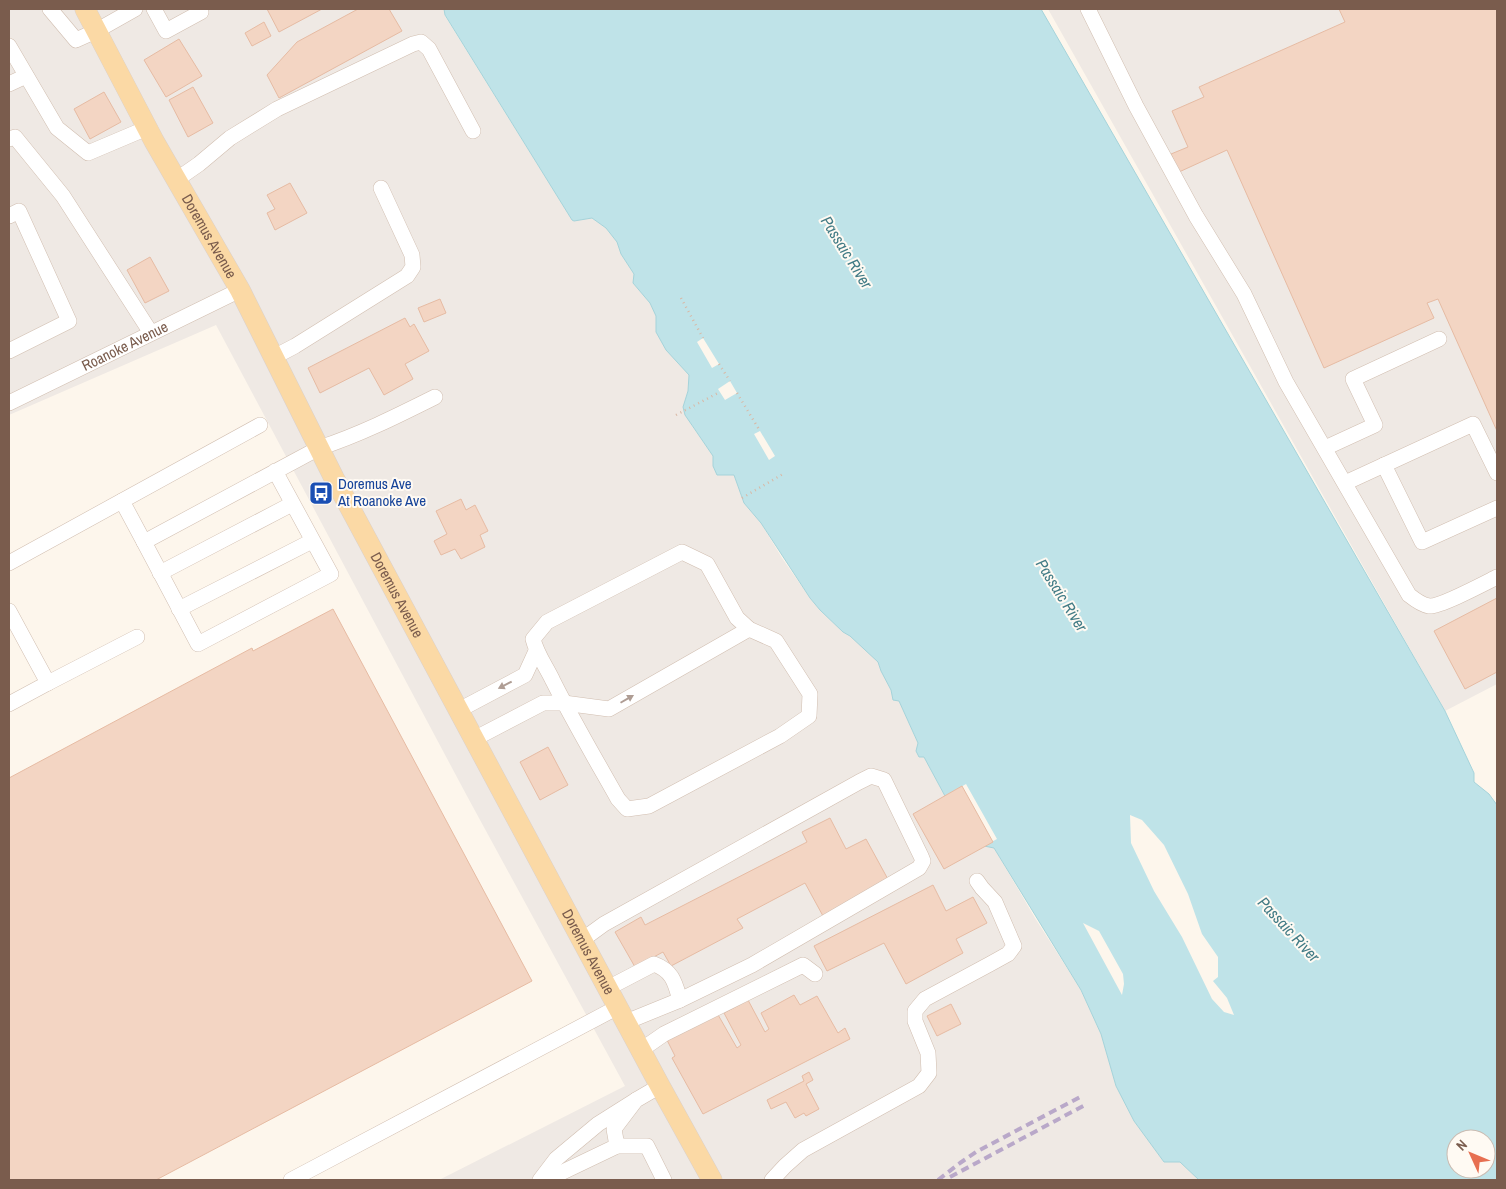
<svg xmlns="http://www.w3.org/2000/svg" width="1506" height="1189" viewBox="0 0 1506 1189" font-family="'Archivo Narrow',sans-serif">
<rect width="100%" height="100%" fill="#fdf6ec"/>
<!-- industrial -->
<path fill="#efe9e4" d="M9,9H444L445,16L572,220L574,221L592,218L606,228L617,242L621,254L634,274L633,283L650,303L656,316V332L666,350L689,375L688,391L683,407L692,426L713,456V466L734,475L744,503L761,523L782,558L810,598L820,610L843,632L850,635L878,662L881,671L891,690L893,699L899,701L924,757L945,796L984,846L994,848L1035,918L1081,990L1101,1034L1116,1086L1134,1121L1164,1162H1180L1199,1180H439L625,1086L467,796L216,325L9,415Z
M1048,9H1497V684L1445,711Z"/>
<!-- water -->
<path fill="#bfe3e8" stroke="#a5d3da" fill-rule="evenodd" d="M444,9H1041L1445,711L1474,773V782L1489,794L1497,805V1180H1199L1180,1162H1164L1134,1121L1116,1086L1101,1034L1081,990L994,848L984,846L945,796L924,757H919L916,751L918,743L899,701L893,700L891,690L881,671L878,662L850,636L843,632L820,610L810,598L761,523L744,503L734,475H717L713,466V456L685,415L683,407L688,391L689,375L666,350L656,332V316L650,303L633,283L634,274L621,254L617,242L606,228L592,218L574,221L572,220L445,15ZM1456,1139H1486V1169H1456Z"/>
<!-- pier -->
<path fill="#fdf6ec" d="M703,338L719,364L712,368L697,342Z
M730,381L737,393L725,400L718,389Z
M760,431L775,456L769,460L754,434Z
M966,784L997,839L984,846L945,796Z
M1130,815L1142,820L1164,845L1188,894L1202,934L1218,957V977L1213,981L1227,998L1234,1015L1224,1012L1212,999L1182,937L1154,891L1131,843Z
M1083,923L1099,931L1123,974L1124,984L1122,995Z"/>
<!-- building -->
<path fill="#f3d5c3" stroke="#e6bba3" d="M267,9H322L279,32Z
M358,9H389L402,31L279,98L267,75L297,42Z
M1339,9H1497V431L1438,299L1427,303L1434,318L1324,368L1227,150L1179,172L1171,154L1188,147L1172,111L1204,97L1199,87L1345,22Z
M264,22L271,36L252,46L245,33Z
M179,39L202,76L166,97L144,60Z
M193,87L213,123L188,137L169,100Z
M104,92L121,122L90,139L74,109Z
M290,183L307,213L275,230L267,213L275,209L267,195Z
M150,257L169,291L145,303L127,270Z
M440,299L446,313L424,322L418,308Z
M405,318L410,327L414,324L429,351L405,364L413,379L384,395L369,368L320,393L308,368Z
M461,499L466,510L475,505L488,531L480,535L485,547L461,559L455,549L441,555L434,541L447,534L436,511Z
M1497,598V672L1465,689L1434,631Z
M333,609L532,981L156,1180H9V778L252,648L253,651Z
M548,747L568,785L540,800L520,762Z
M962,786L993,842L944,869L913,814Z
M830,818L846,849L866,839L890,883L823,916L805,883L737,919L743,928L671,966L663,952L635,967L615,932L641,917L645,925L807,842L802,832Z
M933,885L946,911L973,897L987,923L956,939L963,953L906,984L884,943L827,971L814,946Z
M794,995L800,1005L817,996L838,1033L845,1028L850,1039L703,1114L672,1058L675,1056L667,1040L717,1013L737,1048L741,1045L724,1013L748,1000L765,1032L769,1029L761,1013Z
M951,1004L961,1024L937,1036L927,1016Z
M809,1072L813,1080L806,1084L819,1109L806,1116L804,1113L795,1118L786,1102L771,1109L767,1100L804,1081L802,1076Z"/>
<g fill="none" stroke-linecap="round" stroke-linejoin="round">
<!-- minor casing -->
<g stroke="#d1beb0" stroke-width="16">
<g id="minor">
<path d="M50,9L76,40L96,31L135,9"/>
<path d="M154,9L166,31L201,12L199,9"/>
<path d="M1088,9L1136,106L1196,216L1244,294L1286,382L1409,595C1414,599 1422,605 1429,606C1440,607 1485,583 1497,577"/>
<path d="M9,46L57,128L88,153L147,128"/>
<path d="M9,84L26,76"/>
<path d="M9,139L15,137L63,196L151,333"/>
<path d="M176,180L199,164L230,138L277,109L413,44L421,42L429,49L473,131"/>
<path d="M9,216L19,211L69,321L9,351"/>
<path d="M274,357L295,346L407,276L413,267L412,255L381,188"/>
<path id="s1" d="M9,403L240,290"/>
<path d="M1325,448L1375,425L1353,379L1439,339"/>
<path d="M1384,465L1422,542L1497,508"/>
<path d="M275,471L331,574L198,644L144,542L319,448C359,435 397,416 435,397"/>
<path d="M1345,483L1473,424L1497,473"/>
<path d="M122,501L144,542"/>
<path d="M682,552L707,564L737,618L749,629L776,641L810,694L809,716L780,736L649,806L627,809L618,799C596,760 573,721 553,681C546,666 537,655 533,639L547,622Z"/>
<path d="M9,563L260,425"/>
<path d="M160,573L292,504"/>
<path d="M179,609L312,541"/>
<path d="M9,611L48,683L9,704"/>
<path d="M48,683L137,637"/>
<path d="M459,710L525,675L536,651"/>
<path d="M474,739L543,703H564L609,709L749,629"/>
<path d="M582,940L604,924L859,782L871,776L884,780L921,856L923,861L919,868L752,965L680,1000L626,1022"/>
<path d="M608,988L654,964C673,971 675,983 680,1000"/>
<path d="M641,1050L664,1034L803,965L815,974"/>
<path d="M617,1146L614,1129L636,1100L660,1086"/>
<path d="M291,1180L618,1007"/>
<path d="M540,1180L556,1159L598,1124L636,1100"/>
<path d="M546,1180L617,1146H647L664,1180"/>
<path d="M772,1180L785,1166L803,1150L919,1086L929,1073L928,1053L915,1021V1011L925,999L990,964L1008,954L1014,946L995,902L982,888L977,881"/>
</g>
</g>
<!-- major casing -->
<g stroke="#dad1cd" stroke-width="21">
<g id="major">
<path id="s2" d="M85,9L154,141L240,290L334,478L660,1086L712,1180"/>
</g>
</g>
<!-- path -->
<path stroke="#d9b8a5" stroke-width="2.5" stroke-dasharray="1 4" stroke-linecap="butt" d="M681,298L703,338
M719,364L730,381
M737,393L760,431
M676,415L720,392
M742,498L783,474"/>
<!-- minor -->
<use href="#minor" stroke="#fff" stroke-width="15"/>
<!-- major -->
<use href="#major" stroke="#fbd9a5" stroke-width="20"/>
<!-- rail -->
<path stroke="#b9a8c9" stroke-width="4" stroke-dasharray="8 5" stroke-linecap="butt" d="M950,1177L1085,1105
M938,1180L960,1163L976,1152L1080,1097"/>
</g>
<!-- one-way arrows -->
<defs><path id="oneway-solid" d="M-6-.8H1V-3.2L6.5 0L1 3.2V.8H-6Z" transform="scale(1.25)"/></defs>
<g fill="#af9d94">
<use href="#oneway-solid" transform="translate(505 685) rotate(153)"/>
<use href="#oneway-solid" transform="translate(627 699) rotate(-30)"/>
</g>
<!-- icons -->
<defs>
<g id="bus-square" transform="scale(1.25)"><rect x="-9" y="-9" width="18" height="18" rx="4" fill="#1a4fb4" stroke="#fffaf3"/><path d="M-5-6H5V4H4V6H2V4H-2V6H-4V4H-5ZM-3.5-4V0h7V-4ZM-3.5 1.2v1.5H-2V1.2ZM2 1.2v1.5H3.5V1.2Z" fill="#fff"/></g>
</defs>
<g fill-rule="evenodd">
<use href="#bus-square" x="321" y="493"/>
</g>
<g text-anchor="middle" stroke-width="4" stroke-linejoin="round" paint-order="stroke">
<!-- street labels -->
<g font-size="15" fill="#7a5c4d" stroke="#fffaf3">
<text dy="5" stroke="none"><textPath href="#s2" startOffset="259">Doremus Avenue</textPath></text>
<text dy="5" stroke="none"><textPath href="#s1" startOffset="129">Roanoke Avenue</textPath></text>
<text dy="5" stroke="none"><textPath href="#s2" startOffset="664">Doremus Avenue</textPath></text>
<text dy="5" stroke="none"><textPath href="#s2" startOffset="1069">Doremus Avenue</textPath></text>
</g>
<!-- transit labels -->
<g font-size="15" fill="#164399" stroke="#fffaf3" text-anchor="start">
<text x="338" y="489">Doremus Ave<tspan x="338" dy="17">At Roanoke Ave</tspan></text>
</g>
<!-- water labels -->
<g font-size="16" font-style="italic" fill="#437c86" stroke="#fffaf3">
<text transform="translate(847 252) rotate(58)" y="6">Passaic River</text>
<text transform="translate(1062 595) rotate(58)" y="6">Passaic River</text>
<text transform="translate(1289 929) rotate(47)" y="6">Passaic River</text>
</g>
</g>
<!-- border -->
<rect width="1506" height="1189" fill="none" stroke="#7a5c4d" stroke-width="20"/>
<!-- north arrow -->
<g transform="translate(1471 1154) rotate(314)"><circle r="24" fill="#fffaf3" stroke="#cabbb1"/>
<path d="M0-4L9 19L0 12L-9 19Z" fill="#e76f51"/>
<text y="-8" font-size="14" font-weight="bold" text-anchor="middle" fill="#7a5c4d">N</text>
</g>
</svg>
